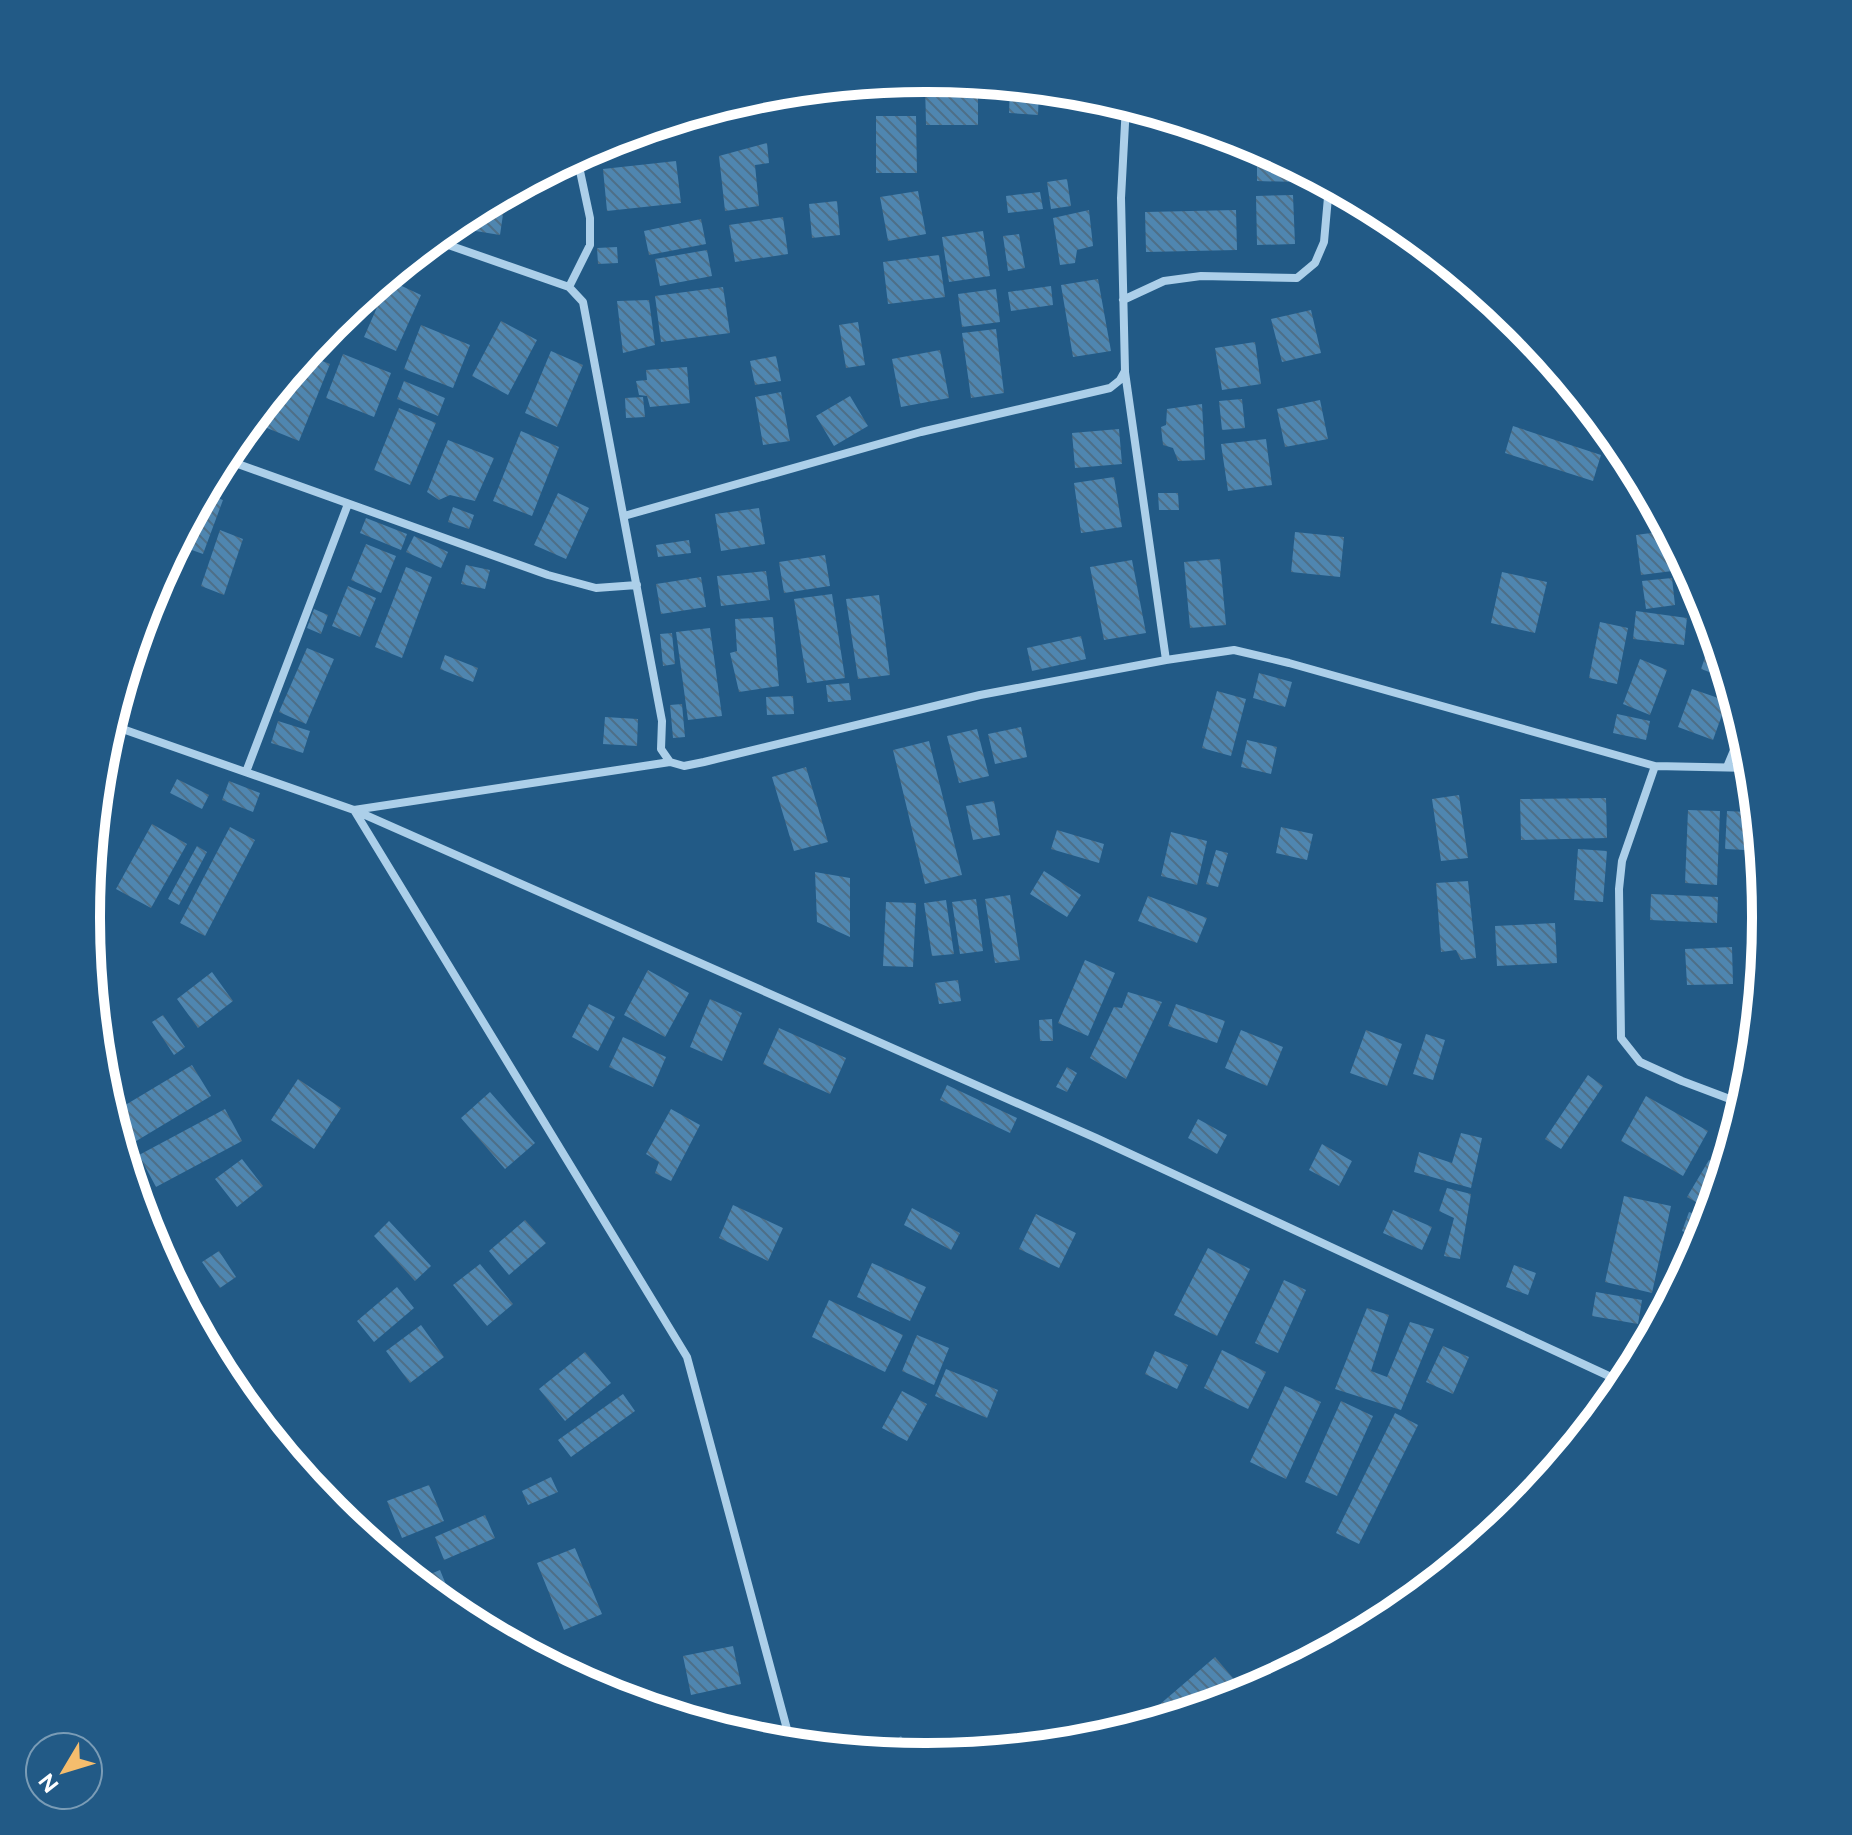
<svg xmlns="http://www.w3.org/2000/svg" width="1852" height="1835" viewBox="0 0 1852 1835" font-family="Figtree,sans-serif">
<defs>
<pattern id="building-back-hatch" width="6" height="6" patternUnits="userSpaceOnUse" patternTransform="scale(2)"><rect width="6" height="6" fill="#4f86b0"/><path d="M-1 5l2 2M0 0l6 6M5-1l2 2" fill="none" stroke="#4e6f88"/></pattern>
</defs>
<rect width="100%" height="100%" fill="#225a86"/>
<!-- building -->
<path fill="url(#building-back-hatch)" d="M925,83H978V125H926Z
M1010,86L1039,89L1038,115L1009,113Z
M876,116H916L917,173H876Z
M669,122V135L644,136L643,130Z
M767,143L769,163L755,165L759,206L725,211L719,156Z
M1257,150H1262L1296,168V182L1257,181Z
M676,161L681,203L607,211L603,169Z
M1067,179L1071,206L1051,209L1047,182Z
M918,191L926,234L888,241L880,197Z
M1040,192L1043,209L1008,213L1006,196Z
M1293,195L1295,244L1257,245L1256,196Z
M497,199L505,201L500,235L451,227Z
M837,201L840,235L812,238L809,204Z
M1089,210L1093,246L1077,250L1075,263L1060,265L1053,218Z
M1236,210L1237,250L1146,252L1145,212Z
M783,217L788,254L735,262L729,225Z
M701,219L706,244L649,255L644,231Z
M983,231L990,276L949,282L942,237Z
M1019,234L1025,268L1008,271L1003,236Z
M617,247L618,263L598,264L597,248Z
M707,250L712,276L660,286L655,259Z
M939,255L945,297L888,304L883,262Z
M1098,279L1111,351L1073,357L1061,285Z
M389,280L421,295L396,351L364,337Z
M1051,286L1053,305L1011,311L1008,292Z
M723,287L730,333L661,342L655,296Z
M996,289L1000,322L962,327L958,294Z
M649,300L655,345L623,353L617,301Z
M1311,310L1321,353L1282,362L1271,319Z
M348,311L332,345L320,339L333,324Z
M501,321L537,340L508,395L472,376Z
M858,322L865,365L846,368L839,325Z
M421,325L470,345L453,388L404,369Z
M996,329L1004,393L971,398L962,333Z
M1255,342L1261,384L1222,390L1215,348Z
M940,350L949,398L901,407L892,359Z
M551,351L583,365L557,427L525,413Z
M343,354L391,373L374,417L326,398Z
M307,355L330,364L299,441L252,422Z
M776,356L781,381L755,385L750,361Z
M687,367L690,403L650,407L647,396L639,395L636,381L647,380L646,370Z
M404,381L445,398L438,416L397,399Z
M781,392L790,441L763,445L755,397Z
M850,396L868,426L834,446L816,416Z
M643,397L645,417L626,418L625,398Z
M1242,399L1245,428L1222,430L1219,401Z
M1320,400L1328,439L1285,447L1277,409Z
M1202,404L1205,460L1178,461L1173,448L1163,445L1161,427L1166,425L1167,409Z
M399,408L436,423L410,485L374,470Z
M1513,426L1601,455L1593,481L1505,453Z
M1119,429L1122,464L1075,468L1072,433Z
M521,431L559,447L532,516L493,501Z
M1266,439L1272,485L1228,491L1221,444Z
M448,440L494,458L475,501L450,495L439,500L427,492Z
M1114,477L1122,527L1081,533L1074,483Z
M205,493L223,500L203,554L178,545Z
M558,493L589,508L566,559L534,545Z
M1158,493H1178L1179,510H1159Z
M453,507L474,515L469,529L448,522Z
M759,508L765,544L721,551L715,514Z
M366,518L407,534L401,550L360,533Z
M220,530L243,539L224,595L201,586Z
M1666,531L1677,551L1680,570L1641,575L1636,535Z
M1295,532L1344,537L1340,577L1291,572Z
M414,536L448,552L441,568L406,552Z
M689,540L691,553L658,557L656,545Z
M366,544L396,556L381,593L351,580Z
M825,555L830,586L784,593L779,562Z
M1220,559L1226,625L1190,628L1184,562Z
M1132,560L1146,633L1104,640L1090,567Z
M466,565L490,570L485,589L461,584Z
M406,567L432,577L402,658L375,647Z
M766,571L770,600L721,606L717,576Z
M1502,572L1547,582L1535,633L1491,623Z
M701,577L706,607L661,614L656,584Z
M1672,578L1675,605L1646,609L1642,581Z
M348,586L376,598L360,637L332,626Z
M832,594L845,678L807,683L794,599Z
M879,595L890,675L858,679L846,599Z
M314,609L328,615L321,634L307,628Z
M1636,611L1687,618L1684,645L1633,639Z
M773,617L779,686L739,692L730,653L737,651L735,619Z
M1600,622L1628,628L1617,684L1589,678Z
M710,628L722,716L688,720L676,632Z
M672,633L675,664L663,666L660,634Z
M1713,634L1726,678L1701,669Z
M1081,636L1086,659L1032,671L1027,648Z
M307,648L334,659L306,724L279,712Z
M445,655L478,668L473,682L440,669Z
M1640,659L1667,670L1650,715L1623,704Z
M1259,673L1292,682L1285,707L1253,698Z
M849,683L851,700L828,702L826,685Z
M1692,689L1727,701L1713,740L1678,727Z
M1217,691L1246,699L1231,756L1202,748Z
M793,696L794,714L767,715L766,697Z
M682,704L685,737L673,738L670,705Z
M1617,714L1650,721L1646,740L1613,733Z
M605,717L638,719L637,746L603,744Z
M278,721L310,731L303,753L271,743Z
M1021,727L1027,757L995,764L988,734Z
M977,729L989,776L959,783L947,736Z
M1247,740L1277,747L1271,774L1241,767Z
M929,741L962,875L925,884L893,750Z
M806,767L828,842L794,851L772,777Z
M177,779L209,795L202,809L170,793Z
M229,781L260,793L253,812L222,800Z
M1459,795L1468,858L1441,861L1432,799Z
M1606,798L1607,838L1521,840L1520,799Z
M994,801L1000,835L973,840L966,806Z
M1688,810L1720,811L1717,885L1685,883Z
M1727,811L1747,812L1745,850L1725,849Z
M152,824L187,844L151,908L116,889Z
M230,827L255,840L205,936L180,923Z
M1281,827L1313,834L1307,860L1276,853Z
M1057,830L1104,844L1099,863L1051,849Z
M1171,832L1207,841L1197,885L1161,876Z
M197,846L207,852L179,905L168,899Z
M1578,849L1607,851L1603,902L1574,900Z
M1216,850L1228,853L1218,887L1206,884Z
M1044,871L1081,895L1067,917L1030,894Z
M815,872L850,878V937L817,922Z
M1761,877L1765,918L1764,930L1759,931L1752,879Z
M1468,881L1476,958L1461,960L1456,950L1441,952L1436,883Z
M1651,894L1718,897L1717,923L1650,920Z
M1010,895L1020,960L995,963L985,899Z
M1148,896L1207,918L1197,943L1138,921Z
M976,899L983,951L960,954L952,902Z
M946,900L954,954L932,956L924,903Z
M886,902L916,903L913,967L883,966Z
M1555,923L1557,963L1497,966L1495,926Z
M1732,947L1733,984L1687,985L1685,949Z
M1085,960L1115,973L1088,1036L1058,1023Z
M648,970L689,993L665,1037L624,1015Z
M212,972L233,1001L198,1028L177,999Z
M958,980L961,1001L939,1004L935,983Z
M1128,992L1162,1002L1126,1079L1090,1058L1114,1007L1122,1008Z
M710,999L742,1013L722,1061L690,1047Z
M589,1004L615,1017L598,1051L572,1037Z
M1176,1004L1225,1021L1217,1043L1168,1026Z
M163,1015L185,1047L174,1055L152,1022Z
M1052,1019L1053,1041H1040L1039,1020Z
M779,1028L846,1058L830,1094L763,1064Z
M1241,1030L1283,1047L1267,1086L1225,1068Z
M1366,1030L1402,1044L1387,1086L1350,1073Z
M1426,1034L1445,1040L1433,1080L1413,1074Z
M623,1037L666,1057L653,1087L609,1067Z
M101,1062L115,1085L106,1091L103,1081Z
M192,1065L211,1096L123,1149L112,1113Z
M1067,1067L1077,1073L1067,1092L1056,1087Z
M1588,1075L1603,1086L1561,1149L1545,1139Z
M298,1079L341,1108L314,1149L271,1120Z
M947,1085L1017,1118L1010,1133L940,1100Z
M490,1092L535,1143L505,1169L461,1118Z
M1646,1096L1708,1131L1683,1176L1621,1141Z
M225,1109L242,1141L156,1187L139,1155Z
M671,1109L700,1125L671,1181L655,1173L659,1162L646,1154Z
M1198,1119L1227,1135L1217,1154L1188,1138Z
M1461,1133L1482,1138L1471,1188L1414,1172L1419,1152L1452,1163Z
M1322,1144L1352,1161L1339,1186L1309,1170Z
M242,1159L263,1186L237,1207L215,1179Z
M1709,1160L1723,1168L1710,1210L1687,1197Z
M1447,1188L1471,1194L1460,1259L1444,1256L1454,1218L1439,1211Z
M1624,1196L1671,1206L1652,1293L1605,1282Z
M733,1205L783,1228L768,1261L719,1238Z
M912,1208L960,1233L951,1250L904,1225Z
M1393,1210L1432,1227L1422,1250L1383,1233Z
M1689,1212L1708,1218L1702,1238L1682,1231Z
M1036,1214L1076,1233L1059,1268L1019,1249Z
M525,1220L546,1243L509,1275L489,1251Z
M389,1221L431,1266L415,1281L374,1236Z
M1208,1248L1250,1269L1217,1336L1174,1315Z
M219,1251L236,1277L220,1288L202,1262Z
M872,1263L926,1287L910,1321L857,1297Z
M480,1264L513,1304L487,1326L453,1285Z
M1514,1265L1536,1273L1528,1295L1506,1287Z
M1284,1280L1306,1290L1278,1353L1255,1343Z
M397,1287L414,1308L374,1342L357,1321Z
M1596,1292L1642,1300L1638,1324L1592,1316Z
M829,1300L903,1335L885,1372L812,1337Z
M1367,1308L1389,1315L1371,1371L1387,1377L1410,1322L1434,1329L1401,1410L1335,1389Z
M421,1325L444,1357L410,1383L386,1351Z
M917,1335L949,1348L934,1385L902,1371Z
M1443,1346L1469,1357L1453,1394L1426,1382Z
M1222,1350L1266,1372L1248,1409L1204,1388Z
M1155,1351L1188,1365L1177,1389L1145,1374Z
M585,1352L611,1383L565,1421L539,1389Z
M946,1369L998,1390L987,1418L935,1396Z
M1285,1386L1321,1402L1286,1479L1250,1462Z
M902,1391L927,1404L907,1441L882,1428Z
M623,1394L635,1411L571,1457L558,1440Z
M1341,1401L1373,1416L1337,1496L1305,1482Z
M1395,1413L1418,1425L1359,1544L1336,1533Z
M551,1477L558,1492L528,1505L522,1491Z
M429,1485L444,1521L402,1538L387,1501Z
M485,1515L495,1538L444,1560L435,1537Z
M575,1548L602,1614L564,1630L537,1563Z
M440,1570L458,1614L416,1580Z
M733,1646L741,1684L691,1695L683,1656Z
M1215,1657L1239,1685L1219,1702L1150,1723L1145,1717Z
M901,1736L914,1756L877,1752Z"/>
<g fill="none" stroke-linecap="round" stroke-linejoin="round">
<!-- minor -->
<path stroke="#accfe9" stroke-width="8" d="M434,240L569,287L583,302L662,721L661,749L670,762L684,766L704,762L980,695L1166,660L1234,650L1289,663L1655,766L1751,768
M569,287L590,245V218L577,157
M1123,300L1164,281L1201,276L1297,278L1315,263L1324,242L1329,186
M1125,372L1166,660
M224,459L548,575L596,588L637,585
M624,516L921,432L1110,388L1120,380L1125,371L1121,198L1126,105
M111,725L354,810L1096,1138L1624,1383
M670,762L354,810L687,1357L791,1744
M1655,766L1622,861L1619,889L1621,1038L1640,1062L1682,1081L1743,1104
M1727,767L1742,731
M246,772L348,504"/>
</g>
<!-- crop -->
<path d="M0 0H1852V1835H0ZM925 92H927A825 825 0 0 1 1752 917V918A825 825 0 0 1 927 1743H925A825 825 0 0 1 100 918V917A825 825 0 0 1 925 92Z" fill="#225a86" fill-rule="evenodd"/>
<path fill="none" stroke="#fff" stroke-width="10" d="M925 92H927A825 825 0 0 1 1752 917V918A825 825 0 0 1 927 1743H925A825 825 0 0 1 100 918V917A825 825 0 0 1 925 92Z"/>
<!-- north arrow -->
<g transform="translate(64 1771) rotate(232)"><circle r="38" fill="#225a86" stroke="#7a9cb6" stroke-width="2"/>
<path d="M0-6L14 30L0 20L-14 30Z" fill="#f5bd6d"/>
<text y="-12" font-size="22" font-weight="bold" text-anchor="middle" fill="#ffffff">N</text>
</g>
</svg>
